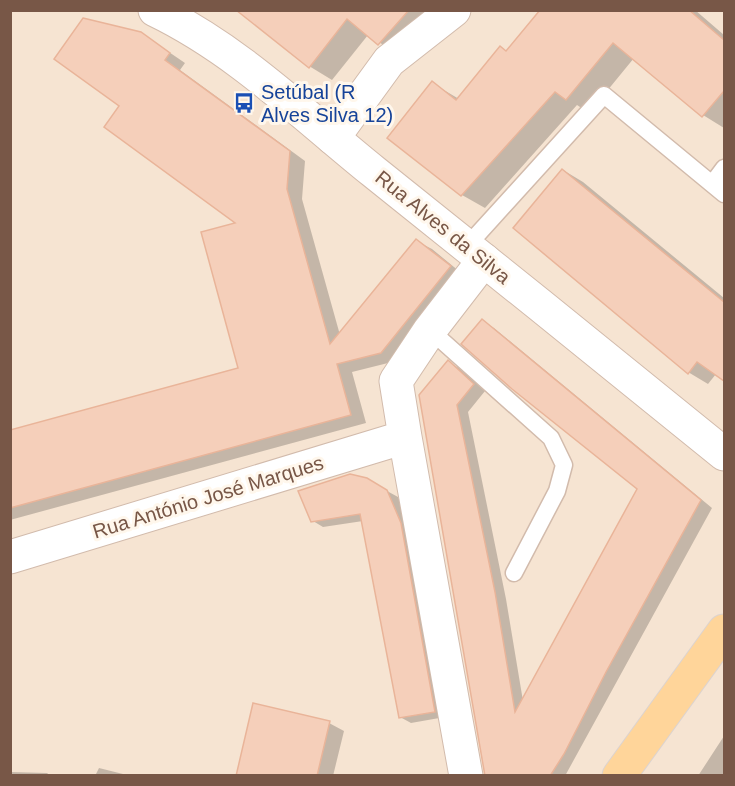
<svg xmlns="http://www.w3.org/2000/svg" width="735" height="786" viewBox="0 0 735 786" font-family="Helvetica,sans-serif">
<rect width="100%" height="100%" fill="#fef3e4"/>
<!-- residential -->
<path fill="#f6e4d2" d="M11,11H724V775H11Z"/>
<!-- shadow -->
<path fill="#0003" d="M239,10H444L402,57L368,35L332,80L309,66Z
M542,10H695L724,35V128L703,115L634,58L589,113L577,105L485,208L462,195L432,83L459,99L507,52Z
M141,33L185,63L180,70L305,161L302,199L340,335L416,241L432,249L465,276L396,361L352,372L366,423L10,520V431L240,369L239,223L121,106Z
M563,170L583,182L724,298V379L716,374L708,384L688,372Z
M482,321L494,328L712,508L565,776H487L448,362L459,368L485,391L468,412L506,599L523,701L639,489Z
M367,480L398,497L411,530L445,717L411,723L400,717L363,521L323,527L313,521Z
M329,723L344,731L333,776H237Z
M724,736V776H698Z
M99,768L131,776H95Z
M10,772L47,773L51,776H10Z"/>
<!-- building -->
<path fill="#f5cfba" stroke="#e9b499" stroke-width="1.5" d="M236,10H409L378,45L347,19L309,68Z
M540,10H689L724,40V91L702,117L613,43L566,100L555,92L461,196L387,138L432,81L456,100L500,46L506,51Z
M83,18L141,32L170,53L165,60L290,151L287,189L330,344L416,239L451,266L381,353L337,364L351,415L10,508V430L238,368L201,232L235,223L104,127L119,106L54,59Z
M562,169L724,302V381L697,362L688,374L513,228Z
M482,319L701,500L606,672L564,754L550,776H485L419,395L448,360L474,384L457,405L495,592L515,712L637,489L512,389L461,344Z
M350,474L367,478L387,490L401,523L435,712L399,718L360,514L311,522L298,491Z
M253,703L330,721L317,776H236Z"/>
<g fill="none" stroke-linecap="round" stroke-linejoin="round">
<!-- service casing -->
<g stroke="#d2bbac" stroke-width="19">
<path id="service" d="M712,184L724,168
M467,246L604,95L724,194
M430,330L551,438L564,465L557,491L514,573"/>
</g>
<!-- minor casing -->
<g stroke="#d2bbac" stroke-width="35">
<path id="minor" d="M333,138L389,61L454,10
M10,557L405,437
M466,776L405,437L396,381L430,330L484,260"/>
</g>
<!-- tertiary casing -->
<g stroke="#d2bbac" stroke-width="35">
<path id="tertiary" d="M155,10C238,50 303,115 374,172C491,265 608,360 724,454"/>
</g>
<!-- primary casing -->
<g stroke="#dcd3cf" stroke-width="35">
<path id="primary" d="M619,776L724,631"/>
</g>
<!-- service -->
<use href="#service" stroke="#fff" stroke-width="16"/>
<!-- minor -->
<use href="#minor" stroke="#fff" stroke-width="33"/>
<!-- tertiary -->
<use href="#tertiary" stroke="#fff" stroke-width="33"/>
<!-- primary -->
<use href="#primary" stroke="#ffd59a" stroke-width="33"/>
</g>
<!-- icons -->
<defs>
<g id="bus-bare" transform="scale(1.62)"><path d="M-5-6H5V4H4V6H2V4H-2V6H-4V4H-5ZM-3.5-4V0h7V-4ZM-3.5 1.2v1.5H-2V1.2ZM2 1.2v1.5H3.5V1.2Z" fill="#1a4fb4" stroke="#fff7ec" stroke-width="2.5" paint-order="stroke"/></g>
</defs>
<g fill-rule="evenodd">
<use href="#bus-bare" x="244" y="103"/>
</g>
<g text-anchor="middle" stroke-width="6" stroke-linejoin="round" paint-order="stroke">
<!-- transit labels -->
<g font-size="20" fill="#164399" stroke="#fff7ec" text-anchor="start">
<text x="261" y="99">Setúbal (R<tspan x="261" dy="23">Alves Silva 12)</tspan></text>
</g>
<!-- street labels -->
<g font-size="20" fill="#785747" stroke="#fff7ec">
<text transform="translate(443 227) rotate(39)" y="7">Rua Alves da Silva</text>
<text transform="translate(208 497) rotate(-17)" y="7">Rua António José Marques</text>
</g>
</g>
<!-- border -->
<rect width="735" height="786" fill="none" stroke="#785747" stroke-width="24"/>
</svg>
